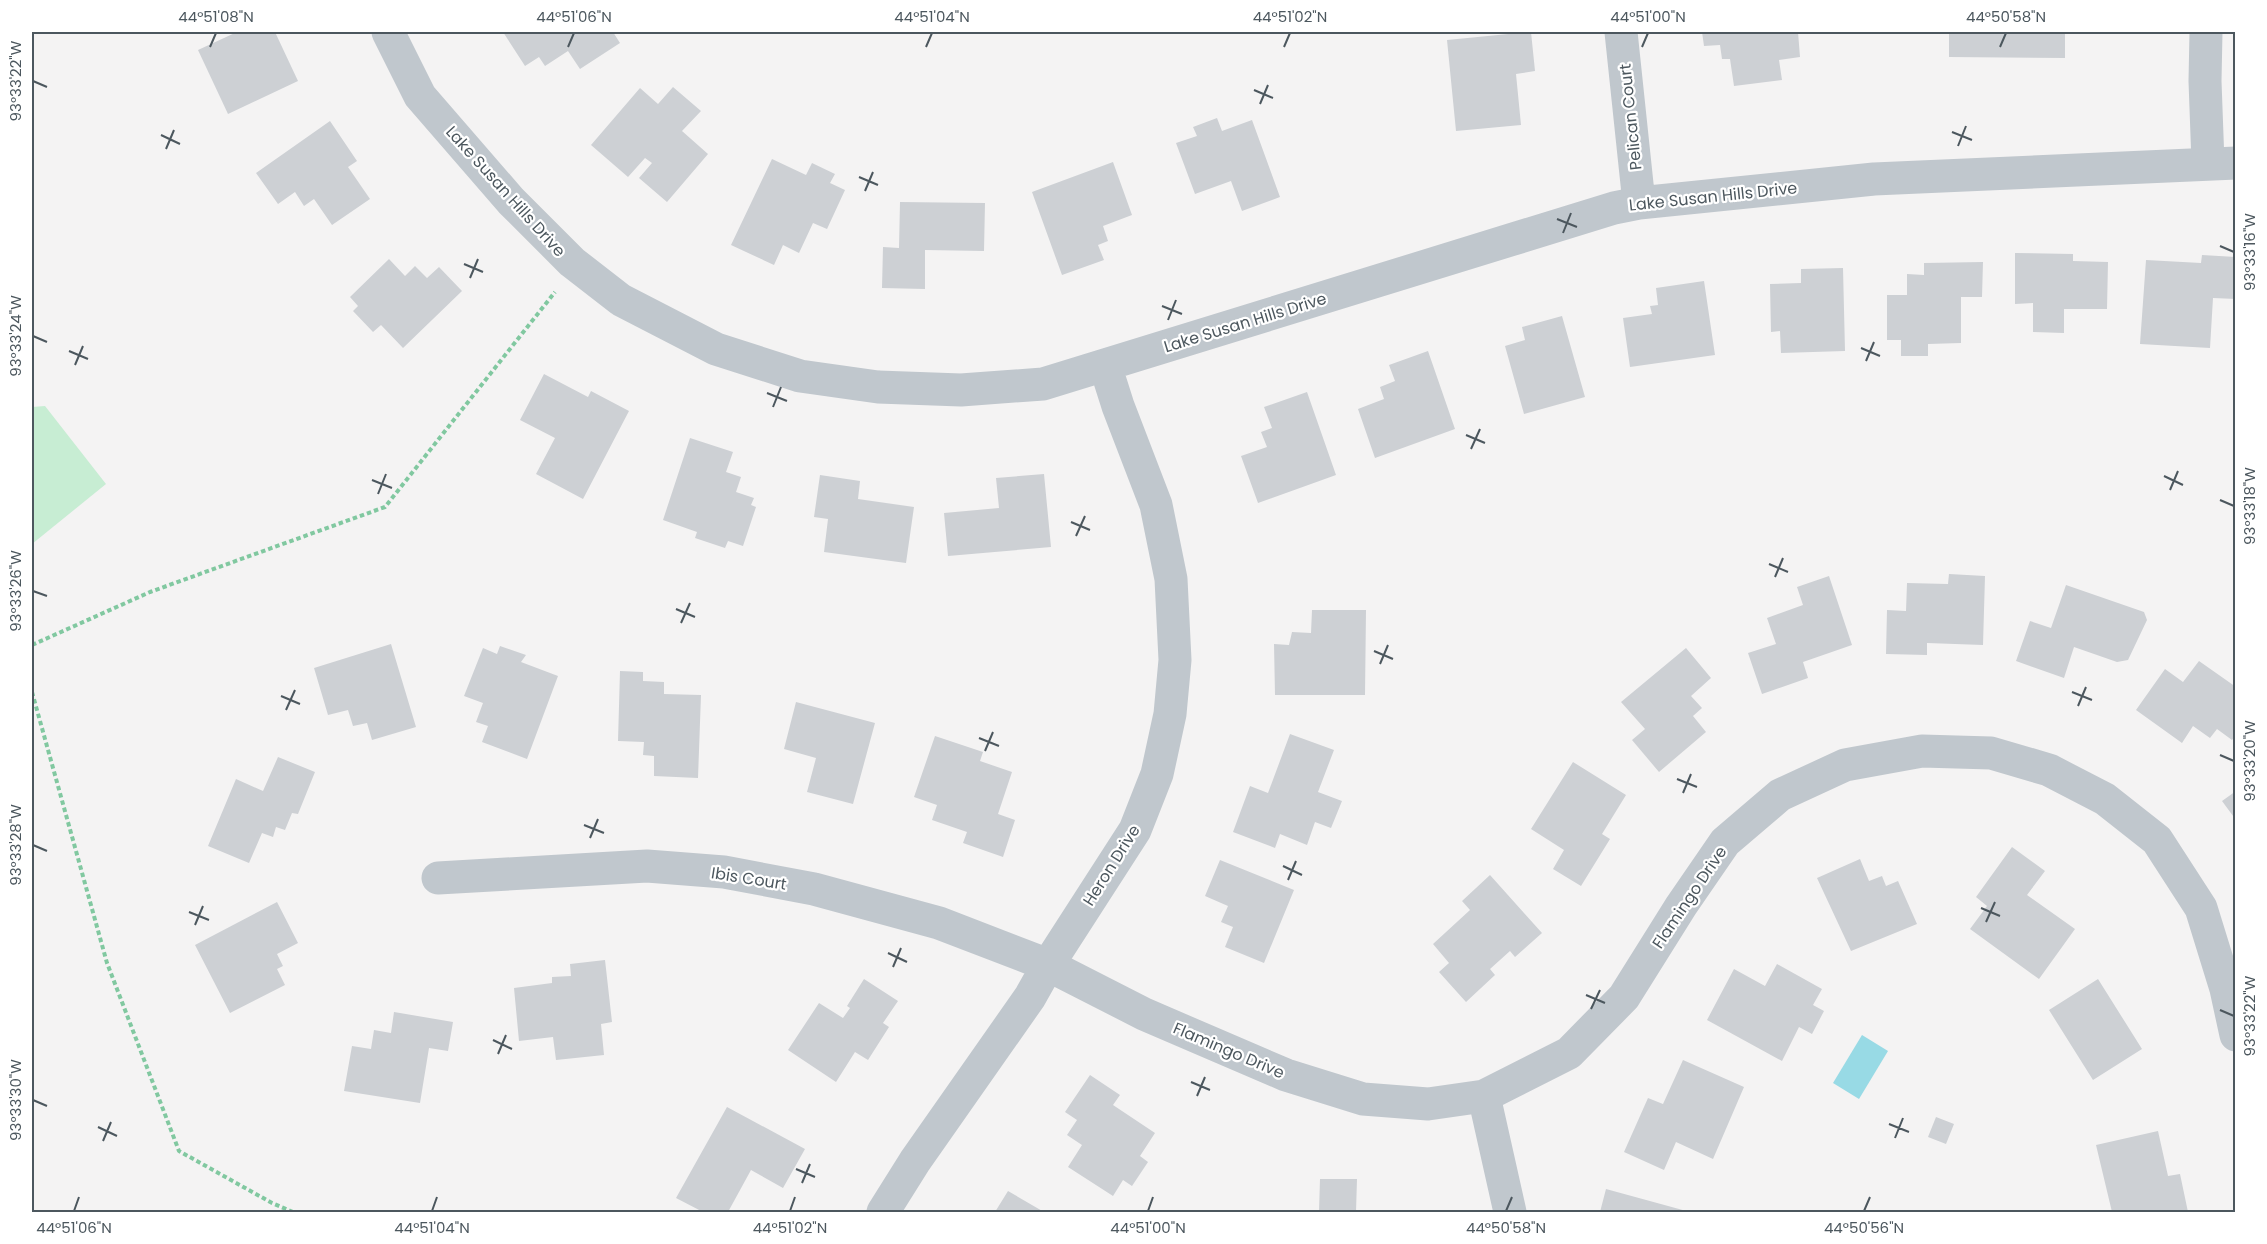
<svg xmlns="http://www.w3.org/2000/svg" width="2267" height="1244" viewBox="0 0 2267 1244" font-family="Poppins,sans-serif">
<rect width="100%" height="100%" fill="#f4f3f3"/>
<!-- green -->
<path fill="#c7edd3" d="M45,406L106,484L32,544V407Z"/>
<!-- water -->
<path fill="#98dae5" d="M1862,1035L1888,1051L1859,1099L1833,1083Z"/>
<!-- building -->
<path fill="#cdd0d4" d="M237,32H275L298,81L228,114L198,50Z
M503,32H613L620,43L580,69L568,51L545,66L539,57L525,66Z
M1529,32H1531L1535,71L1516,74L1521,125L1456,131L1447,40Z
M1702,32H1798L1800,57L1779,60L1782,80L1734,86L1730,59H1722L1720,45L1704,46Z
M1949,32H2065V58L1949,57Z
M673,87L701,111L682,131L708,154L667,202L639,178L652,163L645,158L628,177L591,145L640,88L658,104Z
M1217,118L1222,131L1252,120L1280,197L1242,211L1231,181L1195,194L1176,143L1197,136L1193,127Z
M330,121L357,161L348,167L370,199L332,225L314,199L304,206L295,192L278,204L256,173Z
M772,159L806,175L812,163L835,174L830,183L845,190L827,229L813,223L799,253L783,245L774,265L731,245Z
M1113,162L1132,215L1103,226L1108,241L1098,245L1104,260L1062,275L1032,192Z
M900,202L985,203L984,251L925,250V289L882,288L883,247L899,248Z
M2015,253L2073,254V261L2108,262L2107,309H2064V333L2033,332V303L2015,304Z
M2202,255L2236,257V299L2213,298L2210,348L2140,344L2146,260L2201,263Z
M389,259L405,276L415,266L427,278L439,267L462,291L403,348L381,325L373,332L353,311L358,306L350,297Z
M1983,262L1982,297H1961V343L1928,344V356H1901V340H1887V295H1907V274L1924,275V263Z
M1843,268L1845,351L1781,353L1780,331L1771,332L1770,284L1801,283V269Z
M1704,281L1715,355L1630,367L1623,318L1652,314L1650,306L1658,305L1656,288Z
M1562,316L1585,397L1524,414L1505,346L1525,340L1522,327Z
M1428,351L1455,429L1375,458L1358,409L1384,399L1380,387L1395,381L1389,365Z
M544,374L588,397L591,391L629,411L583,499L536,474L555,438L520,420Z
M1307,392L1336,475L1258,503L1241,456L1267,447L1261,432L1272,428L1264,407Z
M690,438L733,452L726,472L741,477L736,492L754,498L751,505L756,507L743,546L728,541L725,548L695,538L697,532L663,520Z
M1044,474L1051,547L948,556L944,513L999,508L996,478Z
M820,475L860,481L858,499L914,507L906,563L824,552L828,519L814,517Z
M1949,574L1985,576L1983,645L1927,643V655L1886,654L1887,610L1906,611L1907,583L1948,584Z
M1829,576L1852,645L1803,662L1808,678L1762,694L1748,653L1776,644L1767,618L1803,605L1797,587Z
M2066,585L2144,612L2147,620L2128,660L2117,662L2074,647L2064,678L2016,661L2030,621L2051,628Z
M1312,610H1366L1365,695H1275L1274,644L1289,645L1292,632L1311,633Z
M391,644L416,727L372,740L367,723L353,726L348,710L328,715L314,668Z
M500,646L526,655L521,662L558,676L527,759L482,742L488,726L476,722L483,703L464,696L483,648L497,654Z
M1686,648L1711,678L1691,696L1702,708L1693,716L1706,732L1659,772L1632,740L1645,729L1621,702Z
M2199,661L2236,687V735L2232,740L2217,729L2210,738L2193,726L2182,743L2136,710L2165,669L2183,682Z
M620,671L643,672V681L664,682V694L701,695L698,778L654,776V756L643,755L644,742L618,741Z
M796,702L875,723L853,804L807,792L816,758L784,749Z
M1290,734L1334,750L1318,792L1342,801L1331,828L1315,822L1307,845L1280,834L1275,848L1233,832L1250,786L1268,793Z
M935,736L983,752L980,761L1012,772L998,814L1015,820L1003,857L963,843L967,832L932,820L937,805L914,797Z
M278,757L315,772L298,814L292,813L285,830L276,827L273,837L262,833L249,863L208,846L236,779L263,791Z
M1573,762L1626,795L1602,834L1610,839L1581,886L1553,869L1564,850L1531,829Z
M2236,791V820L2222,801Z
M2012,847L2045,871L2027,895L2075,929L2039,979L1970,929L1987,906L1976,897Z
M1860,859L1869,881L1882,876L1886,886L1898,881L1917,924L1851,951L1817,878Z
M1220,860L1294,890L1264,963L1225,947L1233,927L1221,922L1228,906L1205,896Z
M1490,875L1542,933L1515,957L1510,951L1490,969L1495,975L1466,1002L1439,972L1449,963L1433,944L1470,910L1462,901Z
M277,902L298,943L277,954L283,966L277,969L285,985L230,1013L195,945Z
M605,960L612,1022L601,1024L604,1055L556,1060L553,1037L519,1041L514,988L552,983V977L571,976L570,964Z
M1777,964L1822,989L1813,1005L1824,1011L1812,1034L1799,1027L1782,1061L1707,1020L1734,969L1765,986Z
M864,979L898,1001L883,1023L889,1027L868,1060L855,1052L836,1082L788,1050L819,1003L843,1018L850,1008L847,1006Z
M2098,979L2142,1049L2093,1080L2049,1010Z
M394,1012L453,1022L448,1051L429,1048L420,1103L344,1091L352,1046L371,1049L374,1030L391,1033Z
M1683,1060L1744,1087L1713,1159L1676,1142L1664,1170L1624,1152L1648,1098L1663,1104Z
M1090,1075L1120,1095L1113,1105L1155,1133L1140,1156L1148,1162L1132,1186L1123,1180L1113,1196L1068,1167L1082,1145L1067,1135L1077,1120L1065,1112Z
M727,1107L805,1149L783,1188L751,1170L728,1212H703L676,1198Z
M1936,1117L1954,1124L1946,1144L1928,1137Z
M2158,1131L2168,1176L2180,1174L2188,1212H2112L2096,1145Z
M1320,1179H1357L1356,1212H1319Z
M1606,1189L1690,1212H1600Z
M1008,1191L1044,1212H995Z"/>
<g fill="none" stroke-linecap="round" stroke-linejoin="round">
<!-- path -->
<path stroke="#81c8a0" stroke-width="4" stroke-dasharray="4.5 3" stroke-linecap="butt" d="M32,645L150,592L385,507L555,292
M32,692L107,963L179,1151L272,1203L293,1212"/>
<!-- minor -->
<path stroke="#c0c7cd" stroke-width="33" d="M388,32L420,96L511,201L572,262L621,300L716,349L800,376L878,387L961,390L1043,384L1614,208L1639,203L1874,179L2236,163
M1621,32L1639,203
M2206,32L2205,81L2208,163
M438,878L647,866L724,872L814,889L939,923L1048,965L1144,1014L1286,1075L1363,1099L1428,1104L1484,1096L1569,1053L1624,997L1681,906L1725,842L1780,795L1845,765L1922,751L1991,753L2049,770L2105,799L2157,840L2201,908L2226,989L2236,1035
M1484,1096L1510,1212
M883,1212L915,1161L1030,997L1048,965L1135,830L1157,774L1170,714L1175,660L1171,579L1156,505L1118,406L1105,365"/>
</g>
<!-- ticks -->
<path fill="none" stroke="#4c575e" stroke-width="2" d="M210,47L216,33M568,47L574,33M926,47L932,33M1284,47L1290,33M1642,47L1648,33M2000,47L2006,33M33,81L47,87M1254,90L1273,98M1260,104L1268,85M1952,132L1972,140M161,135L180,144M1958,146L1966,126M166,149L174,130M859,177L878,185M865,191L873,172M1557,219L1577,227M1563,233L1571,213M2220,246L2234,252M464,264L483,272M470,278L478,259M1162,306L1182,314M1168,320L1176,300M33,336L47,342M1861,348L1880,356M69,351L88,359M1866,361L1874,342M75,365L83,346M767,393L787,401M773,407L781,387M1466,435L1485,443M1471,449L1480,429M2164,476L2183,485M372,480L392,488M2170,490L2178,471M378,494L386,474M2220,500L2234,506M1071,522L1090,530M1076,536L1085,516M1769,564L1788,572M1775,577L1783,558M33,591L47,596M676,609L695,617M681,623L690,603M1374,651L1393,659M1380,664L1388,645M2072,692L2092,700M281,696L300,704M2078,706L2086,687M286,710L295,690M979,738L999,746M985,751L993,732M2220,755L2234,761M1677,779L1697,787M1683,793L1691,774M584,825L604,833M590,838L598,819M33,845L47,851M1283,866L1302,875M1288,880L1296,861M1981,908L2000,916M189,912L209,920M1986,922L1995,902M195,925L203,906M888,953L907,962M893,967L901,948M1586,995L1605,1003M1591,1009L1600,990M2220,1010L2234,1016M493,1040L512,1049M498,1054L506,1035M1191,1082L1210,1090M1197,1096L1205,1077M33,1100L47,1106M1889,1124L1909,1132M98,1127L117,1136M1895,1138L1903,1118M103,1141L111,1122M796,1169L815,1177M802,1183L810,1164M74,1211L79,1197M432,1211L437,1197M790,1211L795,1197M1148,1211L1153,1197M1506,1211L1512,1197M1864,1211L1870,1197"/>
<g text-anchor="middle" stroke-width="4.5" stroke-linejoin="round" paint-order="stroke">
<!-- street labels -->
<g font-size="16" fill="#4c575e" stroke="#fff">
<text transform="translate(1630 117) rotate(-96)" y="6">Pelican Court</text>
<text transform="translate(506 191) rotate(48)" y="6">Lake Susan Hills Drive</text>
<text transform="translate(1713 196) rotate(-6)" y="6">Lake Susan Hills Drive</text>
<text transform="translate(1245 322) rotate(-17)" y="6">Lake Susan Hills Drive</text>
<text transform="translate(1111 865) rotate(-58)" y="6">Heron Drive</text>
<text transform="translate(749 878) rotate(9)" y="6">Ibis Court</text>
<text transform="translate(1689 897) rotate(-56)" y="6">Flamingo Drive</text>
<text transform="translate(1229 1050) rotate(23)" y="6">Flamingo Drive</text>
</g>
</g>
<!-- border -->
<rect width="2267" height="1244" fill="none" stroke="#ffffff" stroke-width="66"/>
<rect x="33" y="33" width="2201" height="1178" fill="none" stroke="#4c575e" stroke-width="2"/>
<g font-size="15" text-anchor="middle" fill="#4c575e">
<text x="216" y="22">44°51'08"N</text>
<text x="574" y="22">44°51'06"N</text>
<text x="932" y="22">44°51'04"N</text>
<text x="1290" y="22">44°51'02"N</text>
<text x="1648" y="22">44°51'00"N</text>
<text x="2006" y="22">44°50'58"N</text>
<text transform="translate(16 81) rotate(-90)" y="5">93°33'22"W</text>
<text transform="translate(2250 252) rotate(-90)" y="5">93°33'16"W</text>
<text transform="translate(16 336) rotate(-90)" y="5">93°33'24"W</text>
<text transform="translate(2250 506) rotate(-90)" y="5">93°33'18"W</text>
<text transform="translate(16 591) rotate(-90)" y="5">93°33'26"W</text>
<text transform="translate(2250 761) rotate(-90)" y="5">93°33'20"W</text>
<text transform="translate(16 845) rotate(-90)" y="5">93°33'28"W</text>
<text transform="translate(2250 1016) rotate(-90)" y="5">93°33'22"W</text>
<text transform="translate(16 1100) rotate(-90)" y="5">93°33'30"W</text>
<text x="74" y="1233">44°51'06"N</text>
<text x="432" y="1233">44°51'04"N</text>
<text x="790" y="1233">44°51'02"N</text>
<text x="1148" y="1233">44°51'00"N</text>
<text x="1506" y="1233">44°50'58"N</text>
<text x="1864" y="1233">44°50'56"N</text>
</g>
</svg>
